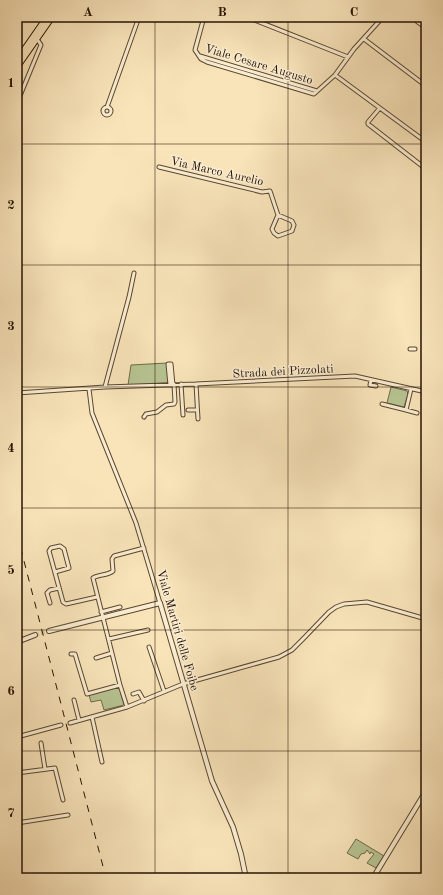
<svg xmlns="http://www.w3.org/2000/svg" width="443" height="895" viewBox="0 0 443 895" font-family="'Old Standard TT',serif">
<rect width="100%" height="100%" fill="#f9e4ba"/>
<filter id="stains"><feTurbulence type="fractalNoise" baseFrequency=".005" numOctaves="4"/><feColorMatrix values="0 0 0 0 .2 0 0 0 0 .09 0 0 0 0 .02 0 0 0 .5 -.17"/></filter>
<radialGradient id="worn" r=".72"><stop offset=".6" stop-color="#630" stop-opacity="0"/><stop offset="1" stop-color="#630" stop-opacity=".3"/></radialGradient>
<!-- green -->
<path fill="#b8c594" stroke="#6e6c4a" d="M167,363L168,383L128,385L131,365Z
M391,387L407,391L408,394L404,407L387,403Z
M119,687L124,705L104,710L101,700L91,702L89,695Z
M356,839L384,856L376,868L367,863L374,854L371,852L370,854L367,850L365,853L361,854L358,859L347,853Z"/>
<g fill="none" stroke-linecap="round" stroke-linejoin="round">
<!-- tertiary-tunnel -->
<path stroke="#d9c59e" stroke-width="4" stroke-dasharray="4 2" stroke-linecap="butt" d="M35,635L49,631"/>
<!-- minor casing -->
<g stroke="#59472e" stroke-width="5">
<path id="minor" d="M204,17L195,50L201,59L207,62L314,94L335,75L354,49L383,17
M247,17L348,57
M411,17L426,28
M364,39L426,86
M200,56L317,91
M335,75L426,142
M17,103L41,45L37,39
M103 111a4 4 0 1 1 8 0a4 4 0 1 1-8 0Z
M107,107L139,17
M379,109L368,122V124L426,169
M159,167L262,192L270,191L278,215
M278,215L292,221L294,225L292,231L278,236L274,233L272,229Z
M410,349H415
M171,364L173,385
M371,380L370,385L376,386
M181,384L183,415
M196,384L198,419
M170,385L168,364H171
M105,387L129,297L134,273
M89,389L92,413L136,523L160,603
M17,393L105,387L196,384L355,376L426,392
M382,404L406,410L411,389
M188,410H197
M406,410L417,413
M144,417L146,414L157,412L166,405L174,404L175,402L174,384
M55,572L69,568L64,549L60,546L51,548L49,551L63,602L66,604L97,597
M50,603L47,593L50,590L59,588
M101,612L120,607
M109,639L148,630
M149,647L164,691
M71,654H75L87,694L120,685
M96,658L112,653
M133,694L139,692L144,701
M74,700L79,720
M127,707L120,685L93,578C99,574 107,576 113,571L112,559L114,556L144,548
M92,717L102,762
M70,723L127,707L183,684L279,657L292,650L303,639L329,612L336,607L344,604L367,602L426,619
M17,737L61,725
M41,743L45,769
M17,773L55,768L63,800
M17,823L68,815"/>
</g>
<!-- tertiary casing -->
<g stroke="#59472e" stroke-width="6">
<path id="tertiary" d="M49,631L160,603L212,781L233,827L241,854L246,878
M17,642L35,635
M373,878L426,791"/>
</g>
<!-- primary casing -->
<g stroke="#241300" stroke-width="7">
<path id="primary" d="M17,60L47,17
M17,67L52,17"/>
</g>
<!-- minor -->
<use href="#minor" stroke="#fbedd2" stroke-width="3"/>
<!-- tertiary -->
<use href="#tertiary" stroke="#fbedd2" stroke-width="4"/>
<!-- primary -->
<use href="#primary" stroke="#f9e4ba" stroke-width="5"/>
<!-- rail -->
<path stroke="#241300" stroke-width="1" stroke-dasharray="7 7" stroke-linecap="butt" d="M17,534L106,878"/>
</g>
<!-- grid -->
<path fill="none" stroke="#241300" stroke-width="1" stroke-opacity="0.55" d="M155,17V878M288,17V878M17,144H426M17,265H426M17,387H426M17,508H426M17,630H426M17,751H426"/>
<g text-anchor="middle" stroke-width="3" stroke-linejoin="round" paint-order="stroke">
<!-- street labels -->
<g font-size="12" fill="#241300" stroke="#fbedd2">
<text transform="translate(259 64) rotate(17)" y="4">Viale Cesare Augusto</text>
<text transform="translate(217 171) rotate(13)" y="4">Via Marco Aurelio</text>
<text transform="translate(283 371) rotate(-3)" y="4">Strada dei Pizzolati</text>
<text transform="translate(178 630) rotate(74)" y="4">Viale Martiri delle Foibe</text>
</g>
</g>
<!-- margin -->
<rect width="443" height="895" fill="none" stroke="#f9e4ba" stroke-width="44"/>
<rect x="22" y="22" width="399" height="851" fill="none" stroke="#241300" stroke-width="1.5"/>
<g font-size="13" text-anchor="middle" font-weight="bold" fill="#241300">
<text x="88" y="16">A</text>
<text x="222" y="16">B</text>
<text x="354" y="16">C</text>
<text x="11" y="87">1</text>
<text x="11" y="209">2</text>
<text x="11" y="330">3</text>
<text x="11" y="452">4</text>
<text x="11" y="574">5</text>
<text x="11" y="695">6</text>
<text x="11" y="817">7</text>
</g>
<rect width="100%" height="100%" filter="url(#stains)"/>
<rect width="100%" height="100%" fill="url(#worn)"/>
</svg>
